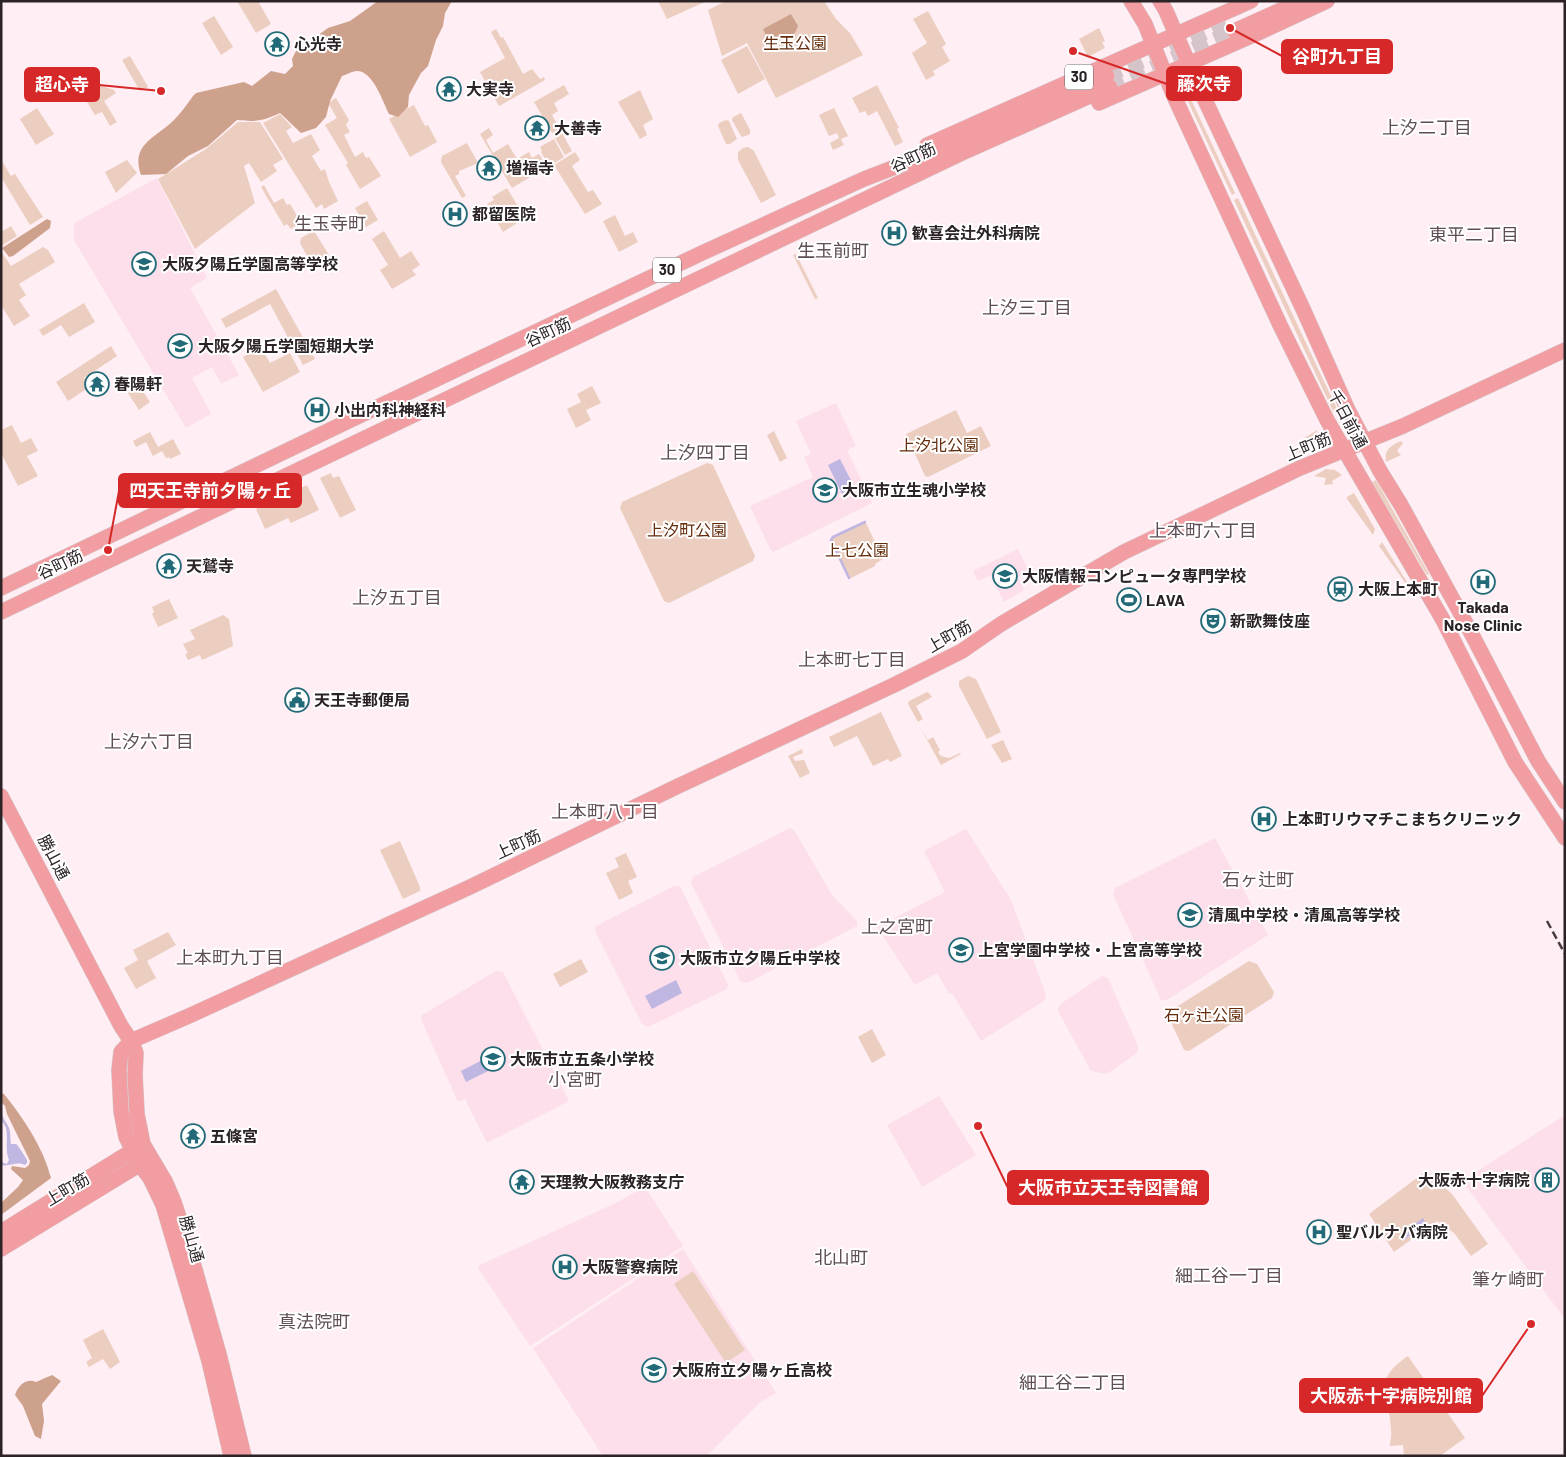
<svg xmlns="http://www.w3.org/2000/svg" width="1566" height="1457" viewBox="0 0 1566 1457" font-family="Barlow,'Noto Sans JP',sans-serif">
<rect width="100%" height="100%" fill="#ffeef4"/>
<!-- built -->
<path fill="#fcdfea" d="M157,178L207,278L190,288L239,375L221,384L212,367L192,378L211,414L186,428L74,240V223Z
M836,403L856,446L847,450L872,503L773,552L770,549L750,506L813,477L804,457L811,454L796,421Z
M1018,549L1029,571L1018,577L1024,590L1004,602L991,575L978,581L973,571Z
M790,828L794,830L832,895L857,921V926L747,983L741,982L691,883L693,877Z
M966,829L1011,900L1046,995L1044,1001L981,1041L952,993L949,994L937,973L915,985L877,927L945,892L924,851Z
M1215,838L1268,935L1167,1000H1161L1113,894L1115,888Z
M674,886H680L728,985L727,989L648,1027L642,1024L595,931L596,926Z
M496,971L503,972L569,1101L487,1143L465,1099L458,1102L421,1019L422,1015Z
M1102,976L1108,978L1138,1046V1052L1107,1074L1091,1071L1058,1011L1059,1005Z
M939,1096L976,1155L922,1187L887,1125Z
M1565,1115V1319L1462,1181Z
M645,1187L683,1246L530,1346L478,1268L480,1265L616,1203Z
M683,1249L776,1393L760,1402L711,1452L705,1456H603L533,1348Z"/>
<!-- green -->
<path fill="#ebcebf" d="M237,1H258L271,24L256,33Z
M658,1H707L667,19Z
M726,1H824L836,19L850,33L863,55L776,98L747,43L722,56L708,10Z
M928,11L946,44L942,47L950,61L933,71L935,75L926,80L912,53L927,43L913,19Z
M214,16L233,47L221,55L202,23Z
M1099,28L1105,41L1102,42L1105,48L1088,57L1079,39Z
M496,29L501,38L503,37L523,74L532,69L540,79L544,77L545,80L499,106L480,72L505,58L491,32Z
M747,46L765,79L738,94L721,60Z
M130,56L148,87L140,91L122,60Z
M91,75L96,84L114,90L116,93L104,101L117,122L110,126L102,112L95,115L76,84Z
M564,85L569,94L554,103L558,111L552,115L572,151L565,155L534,102Z
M877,85L899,128L897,129L903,142L895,146L877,111L868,116L865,111L860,113L852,98Z
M640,90L653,119L643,125L647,135L640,139L618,102Z
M1187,91L1235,193L1232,195L1184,93Z
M336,98L349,120L346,125L350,132L344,135L355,157L363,152L366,158L369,157L381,176L360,189L346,165L348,163L325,125L337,118L328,103Z
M414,105L425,126L428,125L437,142L410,157L389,119Z
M37,108L54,134L36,145L20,119Z
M834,108L848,136L841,139L844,145L833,150L830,143L839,138L837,133L829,136L819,115Z
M741,113L750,130V134L743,137L741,136L732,120L733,117Z
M280,114L292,127L286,131L293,143L311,134L320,150L312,156L321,171L325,169L329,182L338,201L324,209L322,204L316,208L263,123Z
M726,120L729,121L737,139L730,144H726L718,126L719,123Z
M238,122H260L283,159L273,165L277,171L261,182L249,163L244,166L255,203L195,249L158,179L206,149Z
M489,128L493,135L486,140L493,153L508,144L517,159L529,152L532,158L539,154L547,167L512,188L480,134Z
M554,139L564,157L549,166L541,152L542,151L540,147Z
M467,143L478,163L459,171V174L455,176L466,196L462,198L441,162L442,156Z
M748,147L754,151L776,195L761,203L738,160V152L743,148Z
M575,152L580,160L572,166L588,192L593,190L602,204L585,214L554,165Z
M127,160L137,173L116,193L105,172Z
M2,161L11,176L15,174L43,217L30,225L1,177Z
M264,185L274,203L283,198L287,205L290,204L301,222L291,229L287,224L284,226L261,187Z
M507,188L525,218L503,232L487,204L494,200L492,197Z
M1238,198L1338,411L1334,413L1234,200Z
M367,201L378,220L366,227L355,208Z
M615,215L625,236L633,232L638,242L619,252L603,221Z
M11,226L17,236L1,246V229L3,231Z
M314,231L329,255L312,265L300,243L301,238Z
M384,231L400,258L411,251L420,265L412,270L416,275L392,289L380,270L388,265L372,239Z
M43,247L48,250L55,262L19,284L26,295L19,300L30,316L14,326L1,305V251L11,266Z
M796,254L818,298L815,299L793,255Z
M276,289L315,359L303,365L270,304L226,328L221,319Z
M84,303L95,322L69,337L61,325L43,336L39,330Z
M111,346L117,356L84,378L87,382L85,384L88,388L68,401L56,382Z
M261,347L270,363L290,353L300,372L263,392L243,357Z
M138,384L150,402L139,410L128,393Z
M592,386L601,403L586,410L591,420L576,428L567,409L581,402L577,394Z
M956,410L967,433L981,426L991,446L928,477L925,476L906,434Z
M12,425L21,443L31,438L38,451L27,456L38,476L18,486L1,453V430Z
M1317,430C1319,444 1310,448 1299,453L1298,448L1303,446V439Z
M774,431L787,458L780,462L767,435Z
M150,432L158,447L173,439L181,454L170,459L169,457L166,458L162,451L153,456L146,442L136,447L133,441Z
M1401,441L1403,443L1397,451L1401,455L1386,462C1384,450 1390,446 1401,441Z
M707,463L713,465L755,556L753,561L669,603L664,601L620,508L622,502Z
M1326,469L1335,470L1342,475L1332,481L1333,484L1324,485L1326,478L1314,476Z
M331,473L333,478L339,476L356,510L340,518L320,478Z
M1376,480L1429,574L1427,575L1372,482Z
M307,485L319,510L291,523L288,518L265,529L256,509Z
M1354,493L1375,529L1373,535L1347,499V497Z
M865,521L883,559L875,564V566L849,579L831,540L833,537Z
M1382,542L1412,590L1411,591L1379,546Z
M169,599L178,618L158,627L152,614L154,612L152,607Z
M223,615L229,619L233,646L202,660L200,655L188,660L185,654L188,653L183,644L195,639L190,630Z
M968,676L976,679L1001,732L987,739L959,686V681Z
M927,692L929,693L932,697L916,706L923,719L918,722L908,704L909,701Z
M881,712L902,756L890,762L888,759L873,766L857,736L834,747L829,737Z
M920,727L928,740L933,737L940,750L938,752L941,756L949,758L960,753L961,754L941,765Z
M1003,740L1012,759L1002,763L991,745Z
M802,749L803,753L793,757L795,761L804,760L810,773L800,778L788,756Z
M400,841L420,887V891L403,899L380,850Z
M626,853L637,877L628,881L633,893L619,900L606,873L619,867L615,858Z
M168,932L176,945L147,961L156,978L136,989L124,968L138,960L133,950Z
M581,959L588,972L560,987L553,974Z
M1249,961L1257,964L1274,992L1272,998L1189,1051L1184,1050L1168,1016L1170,1011Z
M872,1029L886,1055L872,1063L858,1037Z
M1426,1171L1452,1194L1488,1244L1471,1256L1454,1233L1437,1221L1394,1252L1369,1214Z
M693,1271L745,1350L726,1363L674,1284Z
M103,1329L120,1362L110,1369L103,1359L89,1367L86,1362L92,1358L83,1340Z
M1408,1356L1465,1438L1440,1456H1404L1403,1445L1390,1446C1390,1441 1392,1435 1391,1430C1390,1393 1369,1383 1408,1356Z"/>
<!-- forest -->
<path fill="#cea18c" d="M378,1H452L445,13L443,26L436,40L428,66L421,73L409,95L408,107L398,117L389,114C383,102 373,71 357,71C352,71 346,75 342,76L330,101L326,117L316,128L301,133L280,113C263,121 256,122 237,120L208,146L188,156L166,174L141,175C130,144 156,138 174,120C181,113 187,104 193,96L196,93L244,82L252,86L271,71L285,74L293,66L292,59L296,51L328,28L350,21Z
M791,14L798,26L795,33L771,46L763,29Z
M47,219L51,221L50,228L13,256L9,257L2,248Z
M1,1093L4,1094C24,1119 43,1147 51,1178L1,1215V1203L18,1187L23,1180L11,1169L12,1166L25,1168L29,1165L30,1161L7,1114L5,1106L1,1102Z
M52,1375L61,1381L42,1404L44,1421L41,1439L35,1436L23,1406L15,1395C18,1385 27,1378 36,1382Z"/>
<!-- water -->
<path fill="#bfb6e1" d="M840,459L855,488L842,494L828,465Z
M676,980L682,993L652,1009L645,996Z
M490,1056L496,1067L466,1082L461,1071Z
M1,1105C3,1109 1,1112 3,1117C4,1121 8,1124 9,1128C11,1133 10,1139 11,1144H16C18,1145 26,1158 27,1160V1163L25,1165C16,1161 10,1167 1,1165V1162L7,1164L9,1160C3,1146 12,1129 1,1121Z
M1423,1218L1426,1224L1404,1240L1400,1235Z"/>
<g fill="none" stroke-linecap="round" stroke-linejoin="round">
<!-- stream -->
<path stroke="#bfb6e1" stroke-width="2.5" d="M849,578L831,540L833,537L865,522"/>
<!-- major-tunnel -->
<path stroke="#d5c5cb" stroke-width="15" stroke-dasharray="15 8" stroke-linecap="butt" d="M1107,76L1231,21
M1110,87L1234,31"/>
<!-- major casing -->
<g stroke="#d5d3d4" stroke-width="16">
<path id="major" d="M1131,1L1145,24L1173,94L1280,325L1327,420L1443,620L1515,762L1565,838
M1160,1L1166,11L1197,83L1303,309L1348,410L1380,471L1401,505L1468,627L1538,761L1565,802
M1234,31L1301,1
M1099,103L1256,34L1327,1
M927,145L1251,1
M1,588L384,404L702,253L864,179L955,144L1107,76
M1,612L962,153L1110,87
M1,796L121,1026L131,1041L136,1053L135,1075L137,1114L143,1144L165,1181L174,1202L186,1238L219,1354L244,1456
M1,1232L140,1146
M1,1249L147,1160
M231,1456L209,1361L163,1205L150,1178L140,1165L126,1137L121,1111L119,1070L121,1052L131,1041L191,1015L470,887L674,788L894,685L962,651L1001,624L1124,552L1300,468L1403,426L1565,350"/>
</g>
<!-- major -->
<use href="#major" stroke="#f19da2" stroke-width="15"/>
<!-- rail -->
<path stroke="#453c40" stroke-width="2.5" stroke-dasharray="8 4" stroke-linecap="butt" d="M1547,921L1565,954"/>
</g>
<!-- icons -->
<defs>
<g id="temple-ring" transform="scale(1.25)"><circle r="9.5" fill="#fff" stroke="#226a77" stroke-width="1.5"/><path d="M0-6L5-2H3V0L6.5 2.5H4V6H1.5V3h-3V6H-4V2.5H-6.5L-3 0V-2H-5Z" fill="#226a77"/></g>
<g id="hospital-ring" transform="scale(1.25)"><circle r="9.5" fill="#fff" stroke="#226a77" stroke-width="1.5"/><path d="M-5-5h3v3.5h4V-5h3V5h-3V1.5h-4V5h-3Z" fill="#226a77"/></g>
<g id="school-ring" transform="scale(1.25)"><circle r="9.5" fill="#fff" stroke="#226a77" stroke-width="1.5"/><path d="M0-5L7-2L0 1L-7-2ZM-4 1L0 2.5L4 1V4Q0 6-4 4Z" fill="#226a77"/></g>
<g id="university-ring" transform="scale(1.25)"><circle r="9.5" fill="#fff" stroke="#226a77" stroke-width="1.5"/><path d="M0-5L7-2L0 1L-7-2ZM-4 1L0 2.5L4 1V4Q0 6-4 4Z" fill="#226a77"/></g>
<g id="station-ring" transform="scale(1.25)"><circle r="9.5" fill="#fff" stroke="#226a77" stroke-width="1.5"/><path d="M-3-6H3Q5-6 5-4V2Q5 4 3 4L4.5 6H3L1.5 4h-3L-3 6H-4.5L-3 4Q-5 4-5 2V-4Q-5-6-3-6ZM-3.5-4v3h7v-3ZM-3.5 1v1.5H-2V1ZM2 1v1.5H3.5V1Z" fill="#226a77"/></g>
<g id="stadium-ring" transform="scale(1.25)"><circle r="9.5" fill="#fff" stroke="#226a77" stroke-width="1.5"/><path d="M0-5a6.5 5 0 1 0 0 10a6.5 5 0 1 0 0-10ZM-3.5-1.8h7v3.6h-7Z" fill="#226a77"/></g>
<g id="theatre-ring" transform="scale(1.25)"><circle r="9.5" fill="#fff" stroke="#226a77" stroke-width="1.5"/><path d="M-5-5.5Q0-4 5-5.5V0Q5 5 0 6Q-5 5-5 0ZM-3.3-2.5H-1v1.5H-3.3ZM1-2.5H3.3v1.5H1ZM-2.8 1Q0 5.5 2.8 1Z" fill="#226a77"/></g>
<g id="civic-ring" transform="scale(1.25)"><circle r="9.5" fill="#fff" stroke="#226a77" stroke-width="1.5"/><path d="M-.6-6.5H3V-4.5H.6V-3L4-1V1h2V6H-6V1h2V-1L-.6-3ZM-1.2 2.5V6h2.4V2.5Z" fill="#226a77"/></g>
<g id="building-ring" transform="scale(1.25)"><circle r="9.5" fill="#fff" stroke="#226a77" stroke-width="1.5"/><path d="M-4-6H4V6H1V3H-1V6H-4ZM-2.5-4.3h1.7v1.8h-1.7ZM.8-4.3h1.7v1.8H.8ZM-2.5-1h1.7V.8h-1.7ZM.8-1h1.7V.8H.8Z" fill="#226a77"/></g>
</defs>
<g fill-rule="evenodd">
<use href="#temple-ring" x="277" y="44"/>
<use href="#temple-ring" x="449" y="89"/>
<use href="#temple-ring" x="537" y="128"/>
<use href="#temple-ring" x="489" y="168"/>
<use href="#hospital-ring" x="455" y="214"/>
<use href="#hospital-ring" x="894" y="233"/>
<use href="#school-ring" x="144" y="264"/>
<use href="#university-ring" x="180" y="346"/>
<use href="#temple-ring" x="97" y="384"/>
<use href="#hospital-ring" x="317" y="410"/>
<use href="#school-ring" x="825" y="490"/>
<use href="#temple-ring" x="169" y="566"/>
<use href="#university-ring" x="1005" y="576"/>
<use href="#hospital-ring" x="1483" y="582"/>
<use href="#station-ring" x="1340" y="589"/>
<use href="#stadium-ring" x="1129" y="600"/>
<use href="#theatre-ring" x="1213" y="621"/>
<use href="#civic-ring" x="297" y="700"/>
<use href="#hospital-ring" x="1264" y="819"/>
<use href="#school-ring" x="1190" y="915"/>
<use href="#school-ring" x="961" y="950"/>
<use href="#school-ring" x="662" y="958"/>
<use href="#school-ring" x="493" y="1059"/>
<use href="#temple-ring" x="193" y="1136"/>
<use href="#building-ring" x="1547" y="1180"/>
<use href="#temple-ring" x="522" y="1182"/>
<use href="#hospital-ring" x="1319" y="1232"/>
<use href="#hospital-ring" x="565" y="1267"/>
<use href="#school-ring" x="654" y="1370"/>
</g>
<g text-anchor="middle" stroke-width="4" stroke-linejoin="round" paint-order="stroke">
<!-- shield labels -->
<g fill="#fff" stroke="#6b6567" stroke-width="1">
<rect x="1065" y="64.5" width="28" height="25" rx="4"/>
<rect x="653" y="257.5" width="28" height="25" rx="4"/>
</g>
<g font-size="15" font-weight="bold" fill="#2b2326">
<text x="1079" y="82">30</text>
<text x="667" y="275">30</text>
</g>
<!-- park labels -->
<g font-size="16" fill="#642c0b" stroke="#fff">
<text x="795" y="49">生玉公園</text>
<text x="939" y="451">上汐北公園</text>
<text x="687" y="536">上汐町公園</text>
<text x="857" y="556">上七公園</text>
<text x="1204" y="1021">石ヶ辻公園</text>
</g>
<!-- poi labels -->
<g font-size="16" font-weight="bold" fill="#2b2326" stroke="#fff" text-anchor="start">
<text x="294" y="50">心光寺</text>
<text x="466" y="95">大実寺</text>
<text x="554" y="134">大善寺</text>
<text x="506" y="174">増福寺</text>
<text x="472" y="220">都留医院</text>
<text x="912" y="239">歓喜会辻外科病院</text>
<text x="162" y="270">大阪夕陽丘学園高等学校</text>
<text x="198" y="352">大阪夕陽丘学園短期大学</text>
<text x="114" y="390">春陽軒</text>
<text x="334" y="416">小出内科神経科</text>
<text x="842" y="496">大阪市立生魂小学校</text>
<text x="186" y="572">天鷲寺</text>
<text x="1022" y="582">大阪情報コンピュータ専門学校</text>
<text x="1358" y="595">大阪上本町</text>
<text x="1146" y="606">LAVA</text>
<text x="1483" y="613" text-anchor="middle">Takada<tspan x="1483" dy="18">Nose Clinic</tspan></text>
<text x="1230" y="627">新歌舞伎座</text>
<text x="314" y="706">天王寺郵便局</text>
<text x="1282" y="825">上本町リウマチこまちクリニック</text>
<text x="1208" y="921">清風中学校・清風高等学校</text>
<text x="978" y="956">上宮学園中学校・上宮高等学校</text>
<text x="680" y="964">大阪市立夕陽丘中学校</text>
<text x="510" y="1065">大阪市立五条小学校</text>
<text x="210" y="1142">五條宮</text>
<text x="1530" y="1186" text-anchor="end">大阪赤十字病院</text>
<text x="540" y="1188">天理教大阪教務支庁</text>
<text x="1336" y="1238">聖バルナバ病院</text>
<text x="582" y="1273">大阪警察病院</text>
<text x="672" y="1376">大阪府立夕陽ヶ丘高校</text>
</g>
<!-- street labels -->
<g font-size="16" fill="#2b2326" stroke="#fff">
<text transform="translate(913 157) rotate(-26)" y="6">谷町筋</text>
<text transform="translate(548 332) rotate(-25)" y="6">谷町筋</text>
<text transform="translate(1348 419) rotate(62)" y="6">千日前通</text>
<text transform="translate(1308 446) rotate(-23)" y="6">上町筋</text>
<text transform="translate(60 564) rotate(-26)" y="6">谷町筋</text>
<text transform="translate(949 636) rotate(-30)" y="6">上町筋</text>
<text transform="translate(518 844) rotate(-25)" y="6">上町筋</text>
<text transform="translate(54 857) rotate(62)" y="6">勝山通</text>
<text transform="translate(67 1189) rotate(-31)" y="6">上町筋</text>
<text transform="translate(192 1239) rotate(74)" y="6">勝山通</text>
</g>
<!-- neighbourhood labels -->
<g font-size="18" fill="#5f4e55" stroke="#fff">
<text x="1427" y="134">上汐二丁目</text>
<text x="330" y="230">生玉寺町</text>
<text x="1474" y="241">東平二丁目</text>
<text x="833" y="257">生玉前町</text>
<text x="1027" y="314">上汐三丁目</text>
<text x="705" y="459">上汐四丁目</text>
<text x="1203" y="537">上本町六丁目</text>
<text x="397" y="604">上汐五丁目</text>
<text x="852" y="666">上本町七丁目</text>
<text x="149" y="748">上汐六丁目</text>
<text x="605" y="818">上本町八丁目</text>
<text x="1258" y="886">石ヶ辻町</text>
<text x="897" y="933">上之宮町</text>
<text x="230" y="964">上本町九丁目</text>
<text x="575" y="1086">小宮町</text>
<text x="841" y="1264">北山町</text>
<text x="1229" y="1282">細工谷一丁目</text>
<text x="1508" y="1286">筆ケ崎町</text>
<text x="314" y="1328">真法院町</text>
<text x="1073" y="1389">細工谷二丁目</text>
</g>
</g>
<!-- callouts -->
<path fill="none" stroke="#d62828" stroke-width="2" d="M1230 28L1282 56M1073 51L1167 84M161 91L99 85M108 550L119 491M978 1126L1008 1188M1531 1324L1482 1396"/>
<g fill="#d62828" stroke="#fff" stroke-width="2">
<circle cx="1230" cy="28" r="5"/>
<circle cx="1073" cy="51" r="5"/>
<circle cx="161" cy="91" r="5"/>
<circle cx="108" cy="550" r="5"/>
<circle cx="978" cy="1126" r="5"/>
<circle cx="1531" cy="1324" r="5"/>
</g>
<g fill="#d62828" stroke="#d62828" stroke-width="2">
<rect x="1282" y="40" width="110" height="33" rx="5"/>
<rect x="1167" y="67" width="74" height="33" rx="5"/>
<rect x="25" y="68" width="74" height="33" rx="5"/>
<rect x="119" y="474" width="182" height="33" rx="5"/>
<rect x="1008" y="1171" width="200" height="33" rx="5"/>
<rect x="1300" y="1379" width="182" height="33" rx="5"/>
</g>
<g font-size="18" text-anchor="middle" font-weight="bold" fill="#fff">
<text x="1337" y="63">谷町九丁目</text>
<text x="1204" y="90">藤次寺</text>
<text x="62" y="91">超心寺</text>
<text x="210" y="497">四天王寺前夕陽ヶ丘</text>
<text x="1108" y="1194">大阪市立天王寺図書館</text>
<text x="1391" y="1402">大阪赤十字病院別館</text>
</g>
<!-- border -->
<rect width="1566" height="1457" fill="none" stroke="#2b2326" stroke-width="5"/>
</svg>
